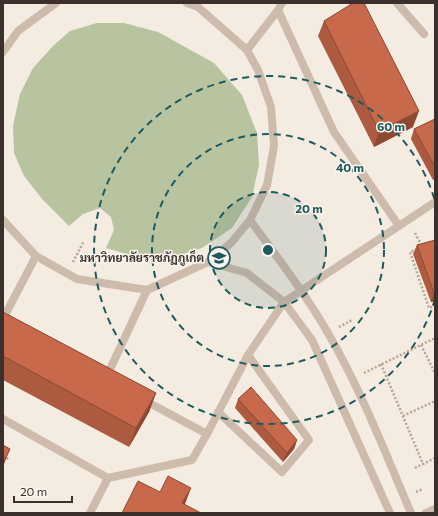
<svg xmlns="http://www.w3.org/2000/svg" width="438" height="516" viewBox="0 0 438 516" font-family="Commissioner,Sarabun,sans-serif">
<rect width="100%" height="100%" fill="#f4ebe1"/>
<!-- green -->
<path fill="#b8c4a0" d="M97,23H124L158,32L214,63L242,95L257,133L259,165L252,197L232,228L202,248L171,258H140L106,248L114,230L111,217L100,208L83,214L69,226L43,200L24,176L14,153L13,126L20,94L33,68L53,46L70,31Z"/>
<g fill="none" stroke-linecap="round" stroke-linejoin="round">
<!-- path -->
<path stroke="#b9a596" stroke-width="2.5" stroke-dasharray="2 2" stroke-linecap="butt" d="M415,233L422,246
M417,249L410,252L429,308L435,306
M73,262L84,241
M339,327L352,320
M421,345L435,373
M381,364L423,464L435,458
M364,373L435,338
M435,392V393
M403,416L435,401
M3,456L10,460
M415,468L423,464
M416,492L423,489"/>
<!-- lane -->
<path stroke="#cdbbac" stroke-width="8" d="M397,3L424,34
M278,10L334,132L399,226
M247,50L278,10L282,3
M3,52L18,31L56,3
M3,220L36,256L77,279L147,290L208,262L231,243L250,220L267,185L274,146L271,107L258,70L247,50L198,7L187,3
M250,220C277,257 305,293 328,333C361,390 385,452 411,513
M208,262L247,273L284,302L312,340L390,513
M3,319L36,256
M106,378L147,290
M142,399L207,434
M218,412L282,472L309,440L248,355
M3,419L108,478L192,460L207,434L248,355L284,302L435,202
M90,513L108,478
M426,513L435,509"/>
</g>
<!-- wall -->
<path fill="#ac5a40" d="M324,21L413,127L374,147L318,36Z
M435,119V179L433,180L411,139L414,129Z
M435,240V301L431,302L413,254L417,245Z
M3,312L156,393L149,412L129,447L3,380Z
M238,399L297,440L294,449L283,462L235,408Z"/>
<!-- shaded-wall -->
<path fill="#8c4a34" d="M419,111L413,127L374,147L379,131Z
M434,293H435V301L431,302Z
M156,393L149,412L129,447L136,428Z
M297,440L294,449L283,462L287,453Z
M10,449L4,464L3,467V463Z
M191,488L185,504L180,513L182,503Z"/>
<!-- building -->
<path fill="#c8694b" stroke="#8c4a34" d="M353,3H364L419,111L379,131L324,21Z
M435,119V167L414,129Z
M435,240V293H434L417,245Z
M3,312L156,393L136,428L3,356Z
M251,387L297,440L287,453L238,399Z
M3,445L10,449L3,463Z
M168,476L191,488L182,503L201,513H122L138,481L160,492Z"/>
<!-- distance rings -->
<circle cx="268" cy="250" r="58" fill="#1f5a5e" fill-opacity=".12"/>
<g fill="none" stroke="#1f5a5e" stroke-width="2" stroke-dasharray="7 5">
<circle cx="268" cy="250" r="58"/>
<circle cx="268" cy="250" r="116"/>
<path d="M435 299A174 174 0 1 1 435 201"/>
</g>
<!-- icons -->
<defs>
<g id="university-ring" transform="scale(1.15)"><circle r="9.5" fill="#fbf5ee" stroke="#1f5a5e" stroke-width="1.5"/><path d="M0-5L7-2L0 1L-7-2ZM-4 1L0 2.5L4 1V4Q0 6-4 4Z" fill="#1f5a5e"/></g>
</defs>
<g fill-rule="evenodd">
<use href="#university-ring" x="219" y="258"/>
</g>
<g text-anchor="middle" stroke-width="3" stroke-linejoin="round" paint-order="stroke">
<!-- poi labels -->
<g font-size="12" font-weight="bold" fill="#3b302b" stroke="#fbf5ee" text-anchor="end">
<text x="204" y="262">มหาวิทยาลัยราชภัฏภูเก็ต</text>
</g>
</g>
<circle cx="268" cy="250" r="6" fill="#1f5a5e" stroke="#fbf5ee" stroke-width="2"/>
<g font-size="12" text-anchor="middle" font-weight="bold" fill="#1f5a5e" stroke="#fbf5ee" stroke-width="3" stroke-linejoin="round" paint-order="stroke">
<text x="391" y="131">60 m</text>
<text x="350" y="172">40 m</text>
<text x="309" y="213">20 m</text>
</g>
<!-- border -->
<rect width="438" height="516" fill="none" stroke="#3b302b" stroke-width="8"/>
<!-- scale -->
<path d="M14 496v6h58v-6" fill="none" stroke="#3b302b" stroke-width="2"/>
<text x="20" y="496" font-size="12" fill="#3b302b" stroke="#fbf5ee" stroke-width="3" paint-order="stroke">20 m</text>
</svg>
